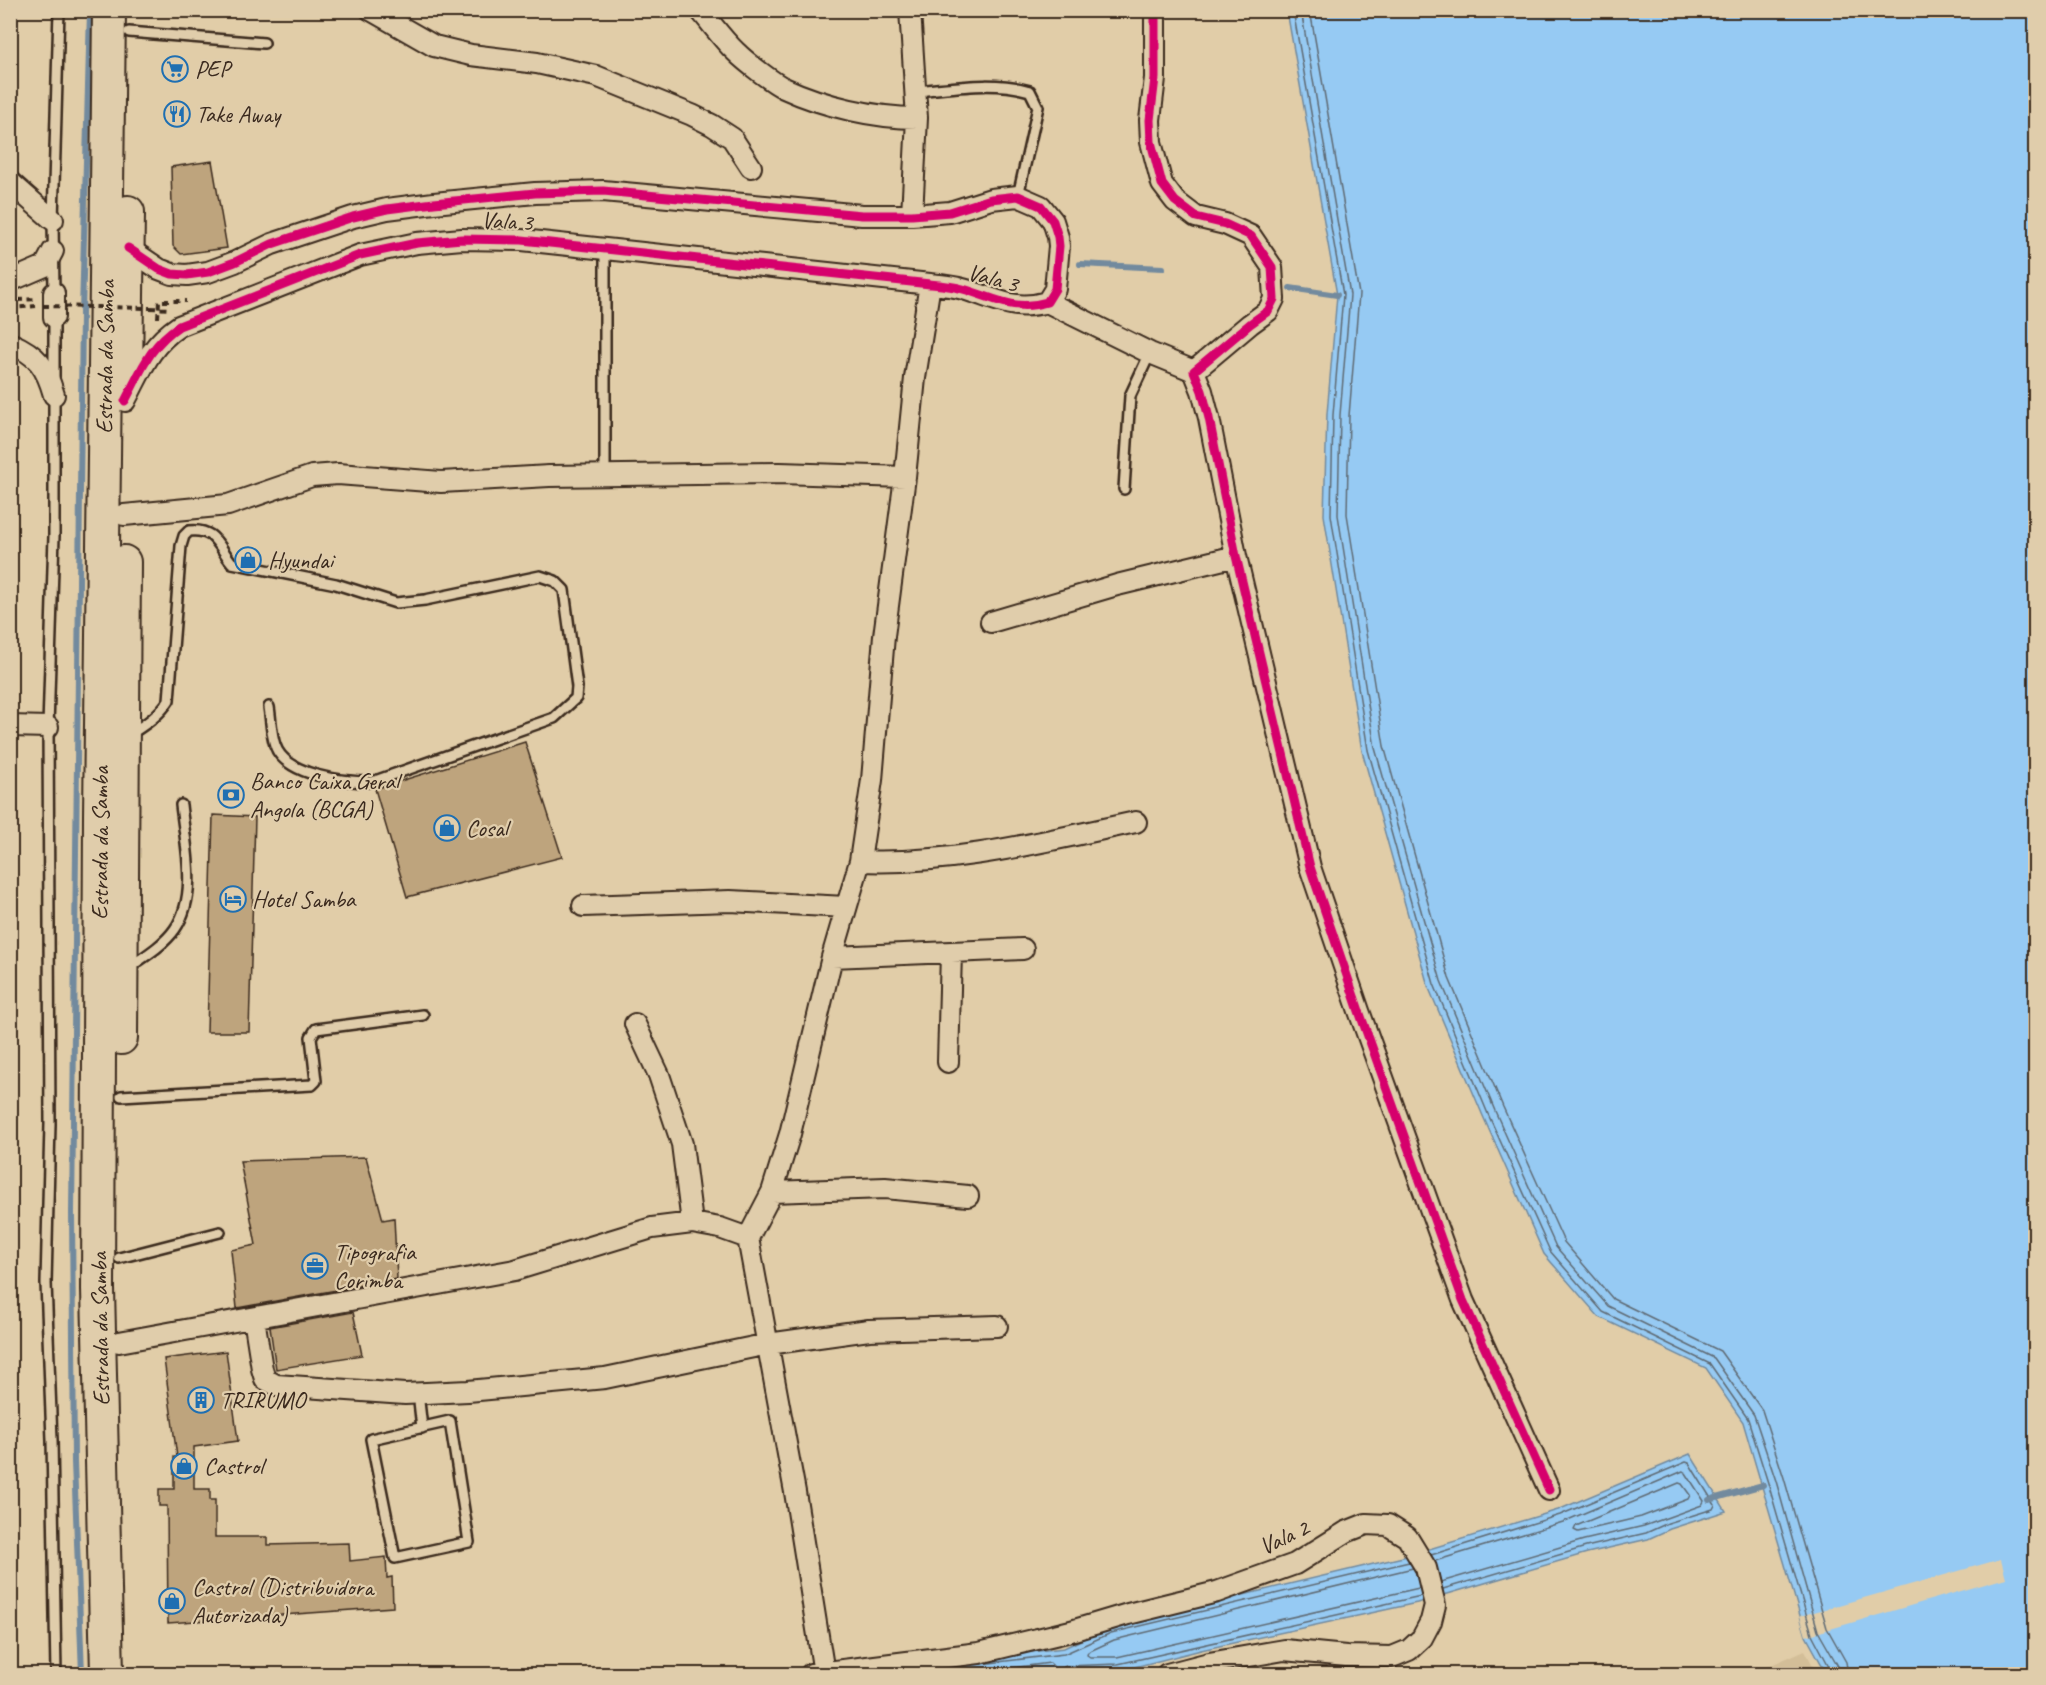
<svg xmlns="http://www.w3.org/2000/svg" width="2046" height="1685" viewBox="0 0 2046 1685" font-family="Caveat,sans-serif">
<rect width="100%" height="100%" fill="#e1cda8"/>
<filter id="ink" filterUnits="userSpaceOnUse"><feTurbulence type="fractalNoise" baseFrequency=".0167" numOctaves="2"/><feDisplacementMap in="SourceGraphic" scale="12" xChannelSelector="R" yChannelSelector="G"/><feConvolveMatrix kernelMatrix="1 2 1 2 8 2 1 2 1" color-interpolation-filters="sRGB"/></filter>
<g filter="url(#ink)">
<!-- built -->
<path fill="#d3be98" d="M1805,1650L1817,1674H1751Z"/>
<!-- water -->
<path fill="#96caf3" stroke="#728a9e" stroke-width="1.5" d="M1287,11H2035V1674H1827L1806,1636L1743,1422L1706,1368L1599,1317L1544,1254L1483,1116L1428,986L1362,751L1324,515L1327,414L1337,295Z
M1690,1454L1726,1511L1670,1529L1648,1539L1587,1553L1417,1603L1201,1650L1119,1671H1070L1053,1674H847L1064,1648L1109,1627L1403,1557L1558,1510Z"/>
<!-- pier -->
<path fill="#e1cda8" d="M2001,1559L2006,1578L1806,1636L1800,1616Z"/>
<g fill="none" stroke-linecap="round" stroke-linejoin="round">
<!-- shore -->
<path stroke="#5f6a73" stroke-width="1.5" d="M1293,10L1343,295L1333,415L1331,515L1368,750L1434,984L1488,1114L1550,1251L1603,1312L1710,1364L1748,1419L1768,1483L1812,1634L1831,1670L1832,1674
M1301,10L1350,295L1340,415L1338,515L1375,748L1441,981L1495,1111L1556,1247L1608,1306L1714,1358L1754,1415L1776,1481L1818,1631L1838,1666L1839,1674
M1310,10L1359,294L1349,416L1347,514L1384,746L1449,978L1503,1107L1564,1242L1613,1299L1720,1351L1762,1410L1784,1478L1827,1628L1846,1662L1848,1674
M1679,1483L1682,1484L1690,1495L1688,1499L1641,1517L1578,1532L1574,1530L1576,1526Z
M1431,1555L1560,1515L1686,1462L1689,1463L1715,1505L1713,1509L1668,1523L1646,1533L1586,1547L1443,1589
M1435,1561L1563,1522L1683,1471L1686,1473L1704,1501L1702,1505L1644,1526L1584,1540L1441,1582
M1413,1568L1114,1640L1088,1652L1087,1655L1090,1657H1117L1419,1588
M898,1674L1064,1654L1111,1633L1409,1562
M966,1674L1050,1663L1053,1666L1052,1674
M1060,1674L1061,1669L1066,1666L1118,1664L1421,1596"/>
<!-- stream -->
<path stroke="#728a9e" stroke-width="6" d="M1080,264L1163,268
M1290,288L1337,295
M1709,1500L1763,1485
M82,1674L74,1462L72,1213L82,313L90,10"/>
</g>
<!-- building -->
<path fill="#bea47d" stroke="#3b2a1e" stroke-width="1.5" d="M212,161L227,248L181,254L173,246L171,167Z
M525,742L562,857L407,897L375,789Z
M213,815L255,817L249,1032H207Z
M366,1157L383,1220L394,1218L397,1279L237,1308L231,1250L256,1245L240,1161Z
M353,1312L362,1355L276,1369L270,1327Z
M226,1351L238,1441L194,1447V1489H210V1500H215V1537H267V1545L349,1543L350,1561L386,1557L387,1578L392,1577L393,1607L168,1623L167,1506H159V1489H174V1457H177L164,1359Z"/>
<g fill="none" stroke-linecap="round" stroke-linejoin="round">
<!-- service casing -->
<g stroke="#3b2a1e" stroke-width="14">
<path id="service" d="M129,32L264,43
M915,91C953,88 993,80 1030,91L1038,107L1018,196
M605,250V476
M54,293L53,220L59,10
M54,317V377
M54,394V536L48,727L50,1124L46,1283L52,1440L56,1674
M1124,489L1130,396L1150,353
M129,735C144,725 159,716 169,700L181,546L184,536L189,531C215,528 218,546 232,563L336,584L396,603L425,600L540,576L555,581L564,590L577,687L576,698L554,718L372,782C344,782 285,776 275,745C271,733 271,719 269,707
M128,968C144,957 164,945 175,929C199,894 185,844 181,805
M121,1096L312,1085L316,1081L311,1037L316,1029L423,1015
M119,1258L220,1232
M418,1393L422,1428
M450,1421L469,1542L395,1558L371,1439Z"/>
</g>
<!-- minor casing -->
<g stroke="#3b2a1e" stroke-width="24">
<path id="minor" d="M371,10L434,46L471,55L537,63L596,76L692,115L712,125L732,138L751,167
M700,10C712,24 723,40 736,52C746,62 772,82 784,88C823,106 875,118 917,118
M910,10L917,118L912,215
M1155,10V78L1150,120L1151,142L1162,184L1175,201L1196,217L1225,224L1251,236L1272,267L1274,299L1268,311L1250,324L1194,371L1202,391L1209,418L1236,556L1310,867L1359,1011L1463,1300L1549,1490
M10,182L53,220
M10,281L45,266L53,251
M54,293V317
M1047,302L1150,353L1194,371
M10,343C38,355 46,367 54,395
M125,401C141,371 149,346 179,326L360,255L417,243L462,239L522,240L930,284C941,285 953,286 963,289C995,298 1013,312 1047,302L1055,289L1059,246L1058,237L1053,221L1041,206L1018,196L991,199L950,212L912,215H862L603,191L535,193L434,203L387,209L353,217L272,244L235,262L208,272L187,275L172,274L159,269L128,248
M124,515L228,505L312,476L338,474L441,482L549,476L780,473L905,477
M991,622L1117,585L1236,556
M10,726L48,727
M860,861C953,865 1045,841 1136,822
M583,906L730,901L846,907
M832,957L1023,949
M635,1024L659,1075L682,1144L692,1223
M948,1062L951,953
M772,1192L885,1188L968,1196
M254,1318L262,1369L265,1379L276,1385L405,1394L468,1391L605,1378L768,1344L869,1330L997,1326
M119,1342L515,1270L652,1228L692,1223L720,1228L748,1238
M824,1673L795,1492L748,1238L772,1192L790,1134L832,957L860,861L872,780L884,636L905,477L915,378L930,284
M811,1674L979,1653L1071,1631L1128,1614L1217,1592L1295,1564L1346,1532L1366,1524L1388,1525L1407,1537L1426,1568L1435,1605L1431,1621L1422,1638L1409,1650L1392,1657L1346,1656L1284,1650L1209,1663L1167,1674"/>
</g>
<!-- primary casing -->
<g stroke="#3b2a1e" stroke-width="36">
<path id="primary" d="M126,378L128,212
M121,1038L124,562
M107,1674L98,1289L100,815L109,10"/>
</g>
<!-- path -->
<path stroke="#3b2a1e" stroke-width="4" stroke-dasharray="6 4.5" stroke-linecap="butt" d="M17,300L37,299
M10,308L36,306
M150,308L170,309
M158,318L159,301H186"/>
<!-- service -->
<use href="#service" stroke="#e0cdab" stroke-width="9"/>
<!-- minor -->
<use href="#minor" stroke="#e0cdab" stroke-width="20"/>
<!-- primary -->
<use href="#primary" stroke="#e0cdab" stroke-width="32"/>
<!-- path-bridge -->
<path stroke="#3b2a1e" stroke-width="4" stroke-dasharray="6 4.5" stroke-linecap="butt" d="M43,306L150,308"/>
<!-- cycleway casing -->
<g stroke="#e0cdab" stroke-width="13">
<path id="cycleway" d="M1155,10V78L1150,120L1151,142L1162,184L1175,201L1196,217L1225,224L1251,236L1272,267L1274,299L1268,311L1250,324L1194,371L1202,391L1209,418L1236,556L1310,867L1359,1011L1463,1300L1549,1490
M125,401C141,371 149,346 179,326L360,255L417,243L462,239L522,240L930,284C941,285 953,286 963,289C995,298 1013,312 1047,302L1055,289L1059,246L1058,237L1053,221L1041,206L1018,196L991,199L950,212L912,215H862L603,191L535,193L434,203L387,209L353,217L272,244L235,262L208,272L187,275L172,274L159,269L128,248"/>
</g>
<!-- cycleway -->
<use href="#cycleway" stroke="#d6006c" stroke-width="9"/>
</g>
</g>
<!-- icons -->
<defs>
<g id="supermarket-ring" transform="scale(1.35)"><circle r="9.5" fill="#e0cdab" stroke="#1f6fb2" stroke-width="1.5"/><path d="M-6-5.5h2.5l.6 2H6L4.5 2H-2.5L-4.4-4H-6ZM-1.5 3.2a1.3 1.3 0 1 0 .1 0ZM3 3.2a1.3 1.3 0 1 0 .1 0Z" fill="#1f6fb2"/></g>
<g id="restaurant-ring" transform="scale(1.35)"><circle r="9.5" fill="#e0cdab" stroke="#1f6fb2" stroke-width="1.5"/><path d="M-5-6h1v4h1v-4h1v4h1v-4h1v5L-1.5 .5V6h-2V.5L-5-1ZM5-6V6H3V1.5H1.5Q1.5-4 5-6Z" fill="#1f6fb2"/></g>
<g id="shop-ring" transform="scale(1.35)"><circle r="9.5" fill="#e0cdab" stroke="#1f6fb2" stroke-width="1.5"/><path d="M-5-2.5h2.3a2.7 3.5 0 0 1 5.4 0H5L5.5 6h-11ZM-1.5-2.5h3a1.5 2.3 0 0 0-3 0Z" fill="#1f6fb2"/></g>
<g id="bank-ring" transform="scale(1.35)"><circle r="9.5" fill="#e0cdab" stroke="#1f6fb2" stroke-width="1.5"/><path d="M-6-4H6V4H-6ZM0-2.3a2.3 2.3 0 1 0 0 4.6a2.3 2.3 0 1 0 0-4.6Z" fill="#1f6fb2"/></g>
<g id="hotel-ring" transform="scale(1.35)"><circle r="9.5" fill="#e0cdab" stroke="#1f6fb2" stroke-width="1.5"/><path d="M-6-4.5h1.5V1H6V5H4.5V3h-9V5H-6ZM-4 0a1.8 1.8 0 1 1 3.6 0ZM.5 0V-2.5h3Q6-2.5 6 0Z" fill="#1f6fb2"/></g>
<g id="office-ring" transform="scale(1.35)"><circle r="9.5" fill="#e0cdab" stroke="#1f6fb2" stroke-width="1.5"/><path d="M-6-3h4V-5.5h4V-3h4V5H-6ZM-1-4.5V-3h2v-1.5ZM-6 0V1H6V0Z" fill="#1f6fb2"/></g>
<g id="building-ring" transform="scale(1.35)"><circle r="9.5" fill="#e0cdab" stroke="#1f6fb2" stroke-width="1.5"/><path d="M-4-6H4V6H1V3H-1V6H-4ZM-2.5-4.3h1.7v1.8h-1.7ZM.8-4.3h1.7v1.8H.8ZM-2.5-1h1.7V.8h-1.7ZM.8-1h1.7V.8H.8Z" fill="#1f6fb2"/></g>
</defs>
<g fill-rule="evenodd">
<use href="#supermarket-ring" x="175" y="69"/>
<use href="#restaurant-ring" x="177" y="114"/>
<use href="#shop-ring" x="248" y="560"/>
<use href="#bank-ring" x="231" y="795"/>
<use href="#shop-ring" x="447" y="828"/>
<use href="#hotel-ring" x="233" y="899"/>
<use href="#office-ring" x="315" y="1266"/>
<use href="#building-ring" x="201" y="1400"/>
<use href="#shop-ring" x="184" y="1466"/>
<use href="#shop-ring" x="172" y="1601"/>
</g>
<g text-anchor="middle" stroke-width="4.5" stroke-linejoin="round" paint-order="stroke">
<!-- poi labels -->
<g font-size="24" fill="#3b2a1e" stroke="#e0cdab" text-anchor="start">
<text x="195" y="77">PEP</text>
<text x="196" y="122">Take Away</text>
<text x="268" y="568">Hyundai</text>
<text x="250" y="789">Banco Caixa Geral<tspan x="250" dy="28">Angola (BCGA)</tspan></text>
<text x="466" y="836">Cosal</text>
<text x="252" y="907">Hotel Samba</text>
<text x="334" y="1260">Tipografia<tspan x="334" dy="28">Corimba</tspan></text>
<text x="220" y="1408">TRIRUMO</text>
<text x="204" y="1474">Castrol</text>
<text x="192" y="1595">Castrol (Distribuidora<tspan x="192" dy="28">Autorizada)</tspan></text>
</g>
<!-- street labels -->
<g font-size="24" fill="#3b2a1e" stroke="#e0cdab">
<text transform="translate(507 221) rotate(3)" y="8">Vala 3</text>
<text transform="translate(993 278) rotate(15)" y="8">Vala 3</text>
<text transform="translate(105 357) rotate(-89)" y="8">Estrada da Samba</text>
<text transform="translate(100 843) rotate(-90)" y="8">Estrada da Samba</text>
<text transform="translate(100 1329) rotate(-91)" y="8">Estrada da Samba</text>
<text transform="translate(1284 1537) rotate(-25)" y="8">Vala 2</text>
</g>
</g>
<!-- margin -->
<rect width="2046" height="1685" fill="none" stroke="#e0cdab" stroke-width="36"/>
<rect x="18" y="18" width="2010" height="1649" fill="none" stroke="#3b2a1e" stroke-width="2" filter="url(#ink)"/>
</svg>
